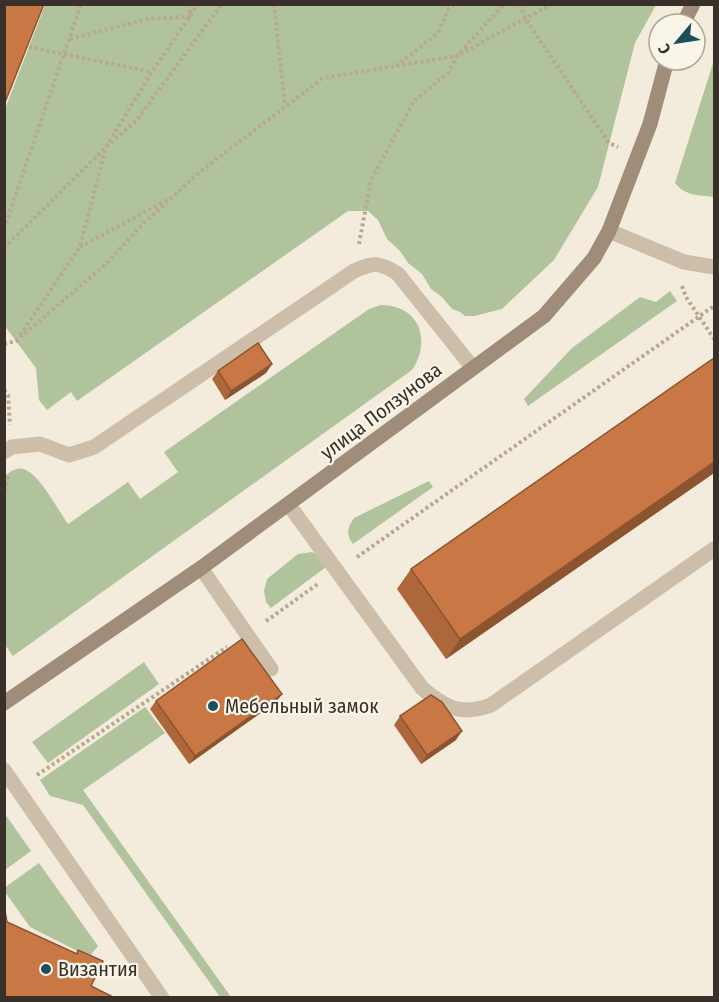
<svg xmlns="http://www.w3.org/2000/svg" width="719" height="1002" viewBox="0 0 719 1002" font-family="'Fira Sans Condensed',sans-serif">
<rect width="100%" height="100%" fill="#f3ecdd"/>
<!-- green -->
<path fill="#b0c39c" d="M45,5V4L656,5L635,43L598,187L554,260L502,309L474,316H465L460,312L452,309L442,297L431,289L422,274L408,263L400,251L387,239L378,220L368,211H348L77,401L71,392L47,410L39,400L36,368L4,325L5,109Z
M714,60V197C698,195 685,196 675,183Z
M670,291L677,301L528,406L524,399L572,348L640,297L656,302Z
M381,305C419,305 432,340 412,370L13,656L5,645V476C11,471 18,466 26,470C41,477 58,510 68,524L128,482L140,499L178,472L164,452L369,309Z
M429,481L433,487L353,544C345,534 348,527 354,518Z
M312,552L325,558L330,564L271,608L266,602L264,591L267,579L298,554Z
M144,662L159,684L48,763L32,742Z
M145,707L165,733L83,790L231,997H220L83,805L50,796L40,780Z
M5,814L31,851L5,870H4Z
M39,863L98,946L89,957L30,927L5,892L4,888Z"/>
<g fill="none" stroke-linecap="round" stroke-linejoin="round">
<!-- path -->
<path stroke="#b8a892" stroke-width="4" stroke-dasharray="3 3" stroke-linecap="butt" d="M274,4L285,106
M520,4L525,18L609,143L618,147
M70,39L147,19L189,17L191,4
M23,46L152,72
M396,66L438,33L449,8L456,4
M4,229L81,4
M359,244L371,180L414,101L448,73L457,56L552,4
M80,247L169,199
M4,248L106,147L136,121L222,4
M682,286L686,297L714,339
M20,335L80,247L106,147L152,72L198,4
M4,344L16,341L107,263L142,225L201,171L323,78L457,56L504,4
M4,390L8,395L10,425
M4,497L8,474
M357,557L714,306
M266,621L318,584
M37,775L227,647"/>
<!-- lane -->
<path stroke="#ccbea8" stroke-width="15" d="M609,231L684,262L714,267
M4,452L12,447L40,444L69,455L94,447L354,271C374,262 380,262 398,274L473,368
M289,505L422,688C445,708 461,716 491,705L714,549
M201,568L271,669
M4,770L162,998"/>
<!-- secondary -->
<path stroke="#a08d79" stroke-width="15" d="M683,24L693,4
M4,703L201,568L544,316L594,258L609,231L650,124L667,60"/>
</g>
<!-- wall -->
<path fill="#ad673b" d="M714,358V473L446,659L397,589L411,569Z
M272,364L266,373L225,400L212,379L218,371Z
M282,694L276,702L189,764L150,709L156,701Z
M400,716L456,740L421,764L394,725Z"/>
<!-- shaded-wall -->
<path fill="#8d5430" d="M272,364L266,373L225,400L231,391Z
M714,462V473L446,659L460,639Z
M282,694L276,702L189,764L195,756Z
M462,731L456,740L421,764L427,755Z"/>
<!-- building -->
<path fill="#c97845" stroke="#8d5430" stroke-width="1.5" d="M4,4H44L4,105Z
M258,343L272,364L231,391L218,371Z
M714,358V462L460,639L411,569Z
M242,639L282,694L195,756L156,701Z
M431,695L442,702L462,731L427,755L400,716Z
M4,911H5L7,922L77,954L78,950L103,961L91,986L115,998H4Z"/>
<!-- markers -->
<g fill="#1d4e5b" stroke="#faf5e9" stroke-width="2">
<circle cx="213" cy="706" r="6"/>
<circle cx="46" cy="969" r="6"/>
</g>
<g text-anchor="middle" stroke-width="4.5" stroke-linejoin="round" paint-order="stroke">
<!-- street labels -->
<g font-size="20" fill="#383029" stroke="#faf5e9">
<text transform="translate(381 411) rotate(-37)" y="7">улица Ползунова</text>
</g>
<!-- poi labels -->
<g font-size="20" fill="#383029" stroke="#faf5e9" text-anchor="start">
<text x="225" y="713">Мебельный замок</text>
<text x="58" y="976">Византия</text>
</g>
</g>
<!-- border -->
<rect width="719" height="1002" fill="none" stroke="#383029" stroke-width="12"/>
<!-- north arrow -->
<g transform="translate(677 42) rotate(241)"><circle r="28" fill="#faf5e9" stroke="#aca69c" stroke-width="1.5"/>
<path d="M0-4.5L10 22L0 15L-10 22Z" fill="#1d4e5b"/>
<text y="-9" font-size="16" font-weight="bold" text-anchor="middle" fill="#383029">С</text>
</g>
</svg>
